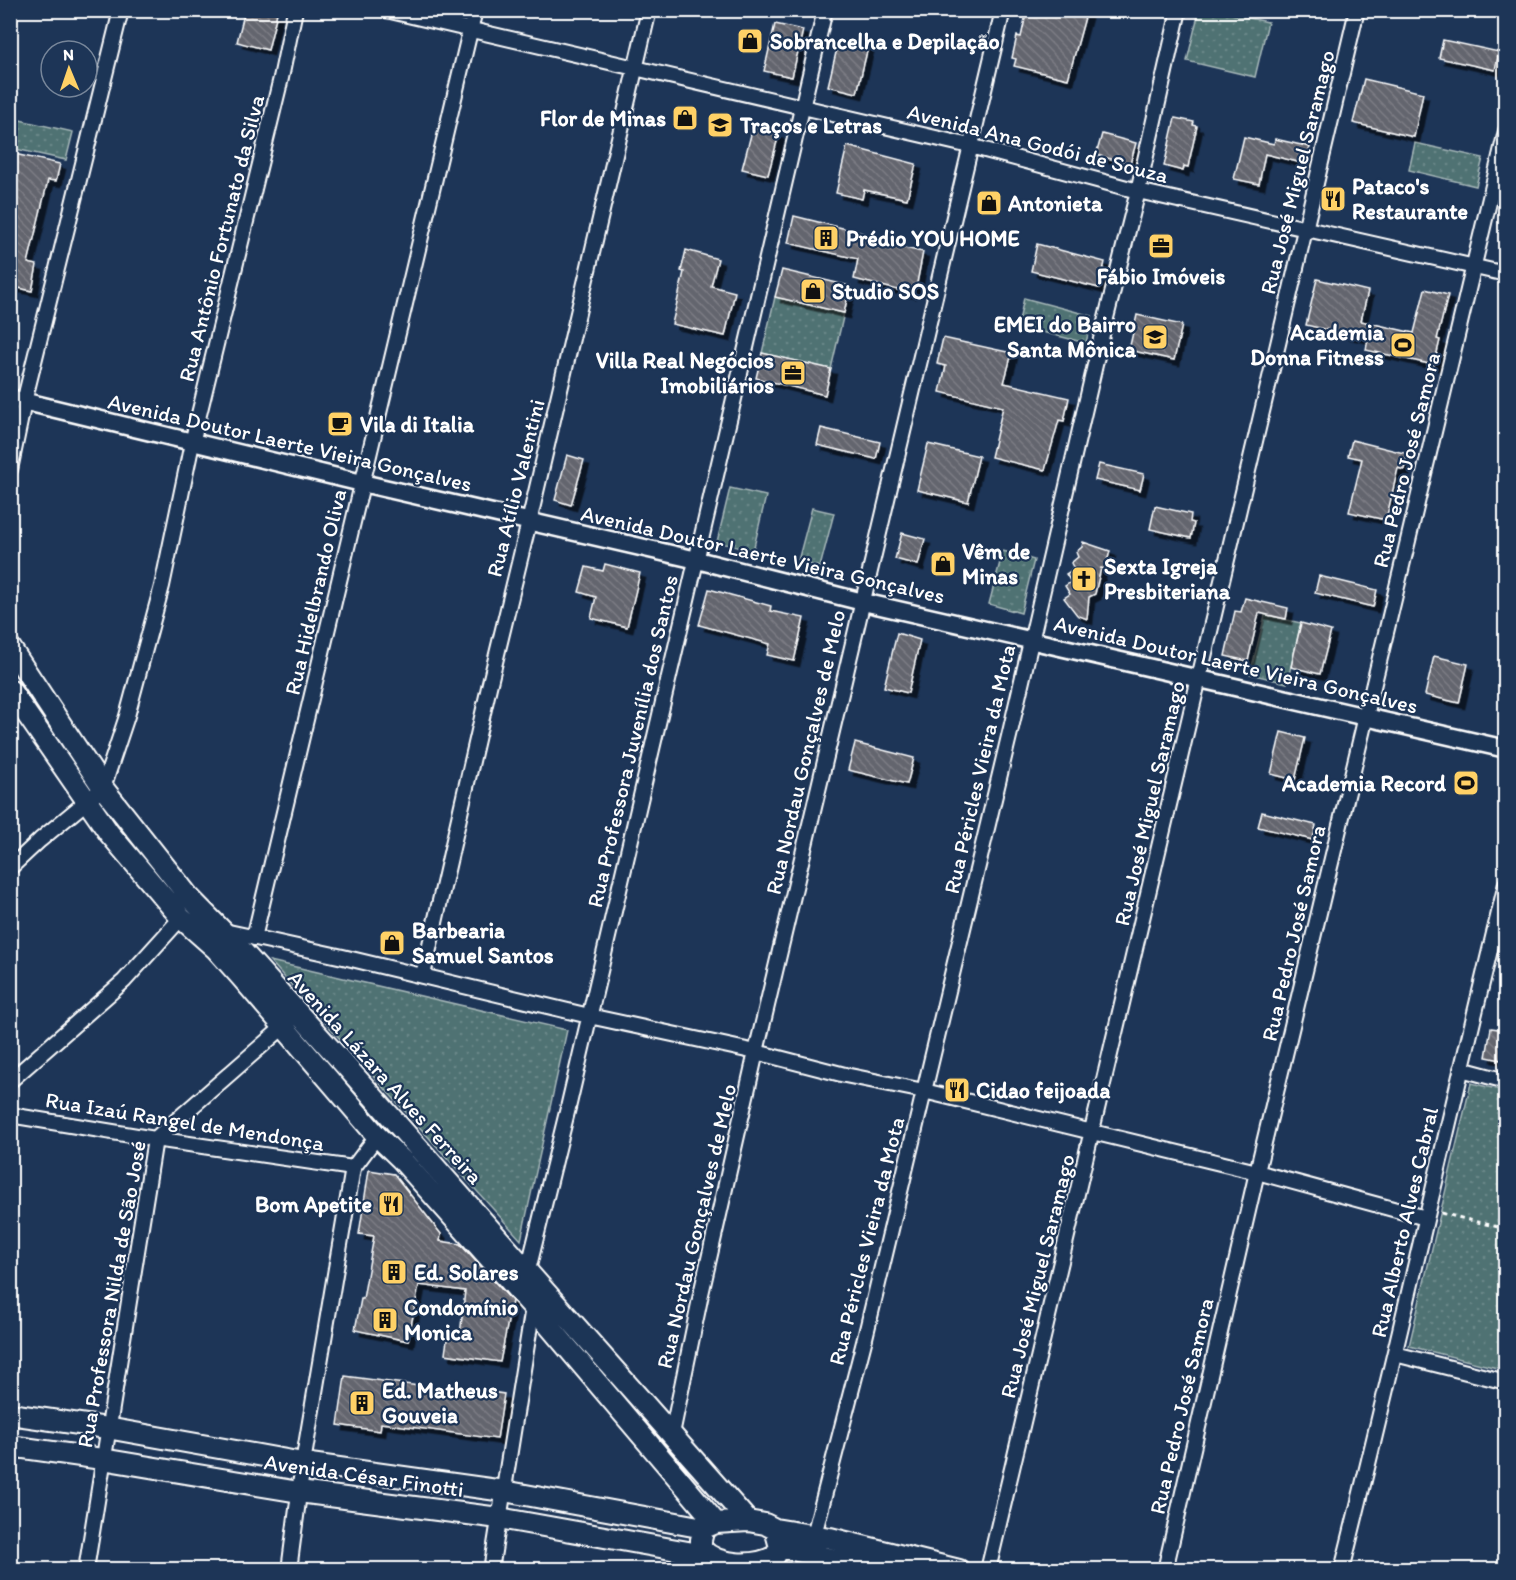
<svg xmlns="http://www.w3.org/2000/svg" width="1516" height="1580" viewBox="0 0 1516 1580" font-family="Itim,sans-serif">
<defs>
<pattern id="green-dots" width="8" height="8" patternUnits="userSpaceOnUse" patternTransform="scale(1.5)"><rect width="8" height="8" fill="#4f7273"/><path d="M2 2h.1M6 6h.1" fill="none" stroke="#698788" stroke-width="1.8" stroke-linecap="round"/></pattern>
<pattern id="building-back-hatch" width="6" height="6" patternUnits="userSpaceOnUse" patternTransform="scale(1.5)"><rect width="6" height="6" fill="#64656e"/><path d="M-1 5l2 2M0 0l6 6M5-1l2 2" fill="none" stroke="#7b7c84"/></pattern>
<filter id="shadow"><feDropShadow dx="5.5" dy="5.5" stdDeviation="0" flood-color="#0009"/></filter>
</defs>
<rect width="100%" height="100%" fill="#1d3557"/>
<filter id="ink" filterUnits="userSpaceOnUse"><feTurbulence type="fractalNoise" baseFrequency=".0167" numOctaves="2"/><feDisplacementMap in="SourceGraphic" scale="12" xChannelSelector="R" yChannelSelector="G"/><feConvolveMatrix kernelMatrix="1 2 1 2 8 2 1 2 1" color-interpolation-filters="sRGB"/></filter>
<g filter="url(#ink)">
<!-- green -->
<path fill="url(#green-dots)" stroke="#a7b8b9" stroke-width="1.5" d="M1199,11H1217L1268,22L1255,77L1187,61Z
M11,118L73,132L66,160L11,148Z
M1415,143L1483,158L1476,186L1409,170Z
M775,297L844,313L831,369L762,353Z
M1024,298L1092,316L1086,343L1018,326Z
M730,488L766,496L753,551L717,542Z
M812,508L834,513L820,567L798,561Z
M1003,551L1034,560L1021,613L989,604Z
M1265,615L1301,623L1287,683L1250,674Z
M270,961L567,1030L521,1240Z
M1471,1083L1505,1091V1370L1409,1346Z"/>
<!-- building -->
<path fill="url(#building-back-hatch)" stroke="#fff" stroke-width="1.5" filter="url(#shadow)" d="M245,10H265L277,13L268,50L237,42Z
M1027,10H1087L1068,79L1014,66L1016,59L1012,58L1017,36L1021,37Z
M775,24L803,30L792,77L764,71Z
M839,40L868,47L857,93L828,86Z
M1443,40L1499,52L1495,70L1439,58Z
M1364,79L1423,93L1414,137L1353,123Z
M1175,118L1194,122L1193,125L1197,126L1188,167L1184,166L1183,171L1164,166Z
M753,127L779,134L768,175L742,169Z
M1102,134L1136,143L1130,164L1096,155Z
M1244,137L1274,144L1275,139L1310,147L1306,164L1265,154L1259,184L1234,179Z
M847,146L916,164L907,199L864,190L862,199L836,193Z
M10,153L60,164L56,181L48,180L28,263L37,265L32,291L10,286Z
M794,216L863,233L862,239L923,252L916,288L912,287L910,293L854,279L858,259L788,243Z
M1037,244L1105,262L1099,288L1031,271Z
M686,250L718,259L711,286L735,292L725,336L672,324L684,272L681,271Z
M782,270L850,286L844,313L775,297Z
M1317,279L1368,291L1361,321L1414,333L1425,289L1448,295L1437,339L1440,340L1434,365L1366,350L1368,339L1306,325Z
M1137,315L1182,325L1174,360L1129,350Z
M943,338L1012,353L1004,383L1069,398L1064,421L1059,420L1045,470L991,457L1003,407L940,392L946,366L937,364Z
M762,353L831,369L825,395L756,378Z
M821,428L880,442L876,459L817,445Z
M1352,440L1408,454L1404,470L1398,468L1386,520L1349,512L1362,459L1348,456Z
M928,444L979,456L968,502L917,490Z
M567,455L584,460L571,505L555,500Z
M1099,464L1144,474L1140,490L1095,480Z
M1155,506L1191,514L1190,522L1194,523L1191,538L1150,529Z
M902,533L925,539L918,565L895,559Z
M1083,542L1110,551L1105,569L1101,568L1095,594L1089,597L1087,619L1077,615L1064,598L1070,594L1065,586L1071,582L1066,574L1074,569L1071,563L1078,557L1076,552L1082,547Z
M605,564L640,573L627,627L591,618L596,597L579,592L586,567L603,571Z
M1319,576L1377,590L1373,607L1315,593Z
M709,589L771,606L770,611L804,618L794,661L767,655L770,644L699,625Z
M1245,598L1288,608L1286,619L1259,613L1248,661L1225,656L1235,611L1241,612Z
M1301,623L1331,631L1320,674L1291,667Z
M897,633L920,640L908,693L884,687Z
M1434,656L1468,664L1459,703L1425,695Z
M1281,732L1305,738L1295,780L1271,774Z
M855,743L914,758L907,784L848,770Z
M1262,812L1316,825L1313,840L1258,827Z
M1491,1028L1506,1030V1061L1486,1057Z
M369,1170L394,1174L441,1234L440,1241L460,1244L512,1301L500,1362L445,1354L448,1333L460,1335L465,1291L419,1285L408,1341L355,1330L361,1299H363L374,1236L359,1234Z
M345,1376L456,1391L457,1387L504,1394L497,1439L381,1423L380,1431L338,1425Z"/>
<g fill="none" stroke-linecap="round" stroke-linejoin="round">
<!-- minor casing -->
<g stroke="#fff" stroke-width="18">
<path id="minor" d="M386,10L970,146L1138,191L1506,274
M10,470L24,402L121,10
M10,868L40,840L103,788L127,716L162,586L192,443L281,78L295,10
M224,931L343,957L589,1016L756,1052L845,1075L924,1091L1257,1172L1426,1218
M254,938L475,10
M423,975L489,687L529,522L649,10
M1461,1069L1506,1081
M10,1081L124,981L181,918
M10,1115L155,1139L353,1168
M528,1270L568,1108L825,10
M1395,1354L1506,1382
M672,1434L701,1294L756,1052L1003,10
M814,1535L865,1338L1011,728L1104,326L1138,191L1179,10
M86,1570L155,1139L298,1014
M289,1570L303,1463L353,1168L377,1136
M491,1570L533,1307
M988,1570C1113,1050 1231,529 1357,10
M1165,1570L1257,1172L1506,131
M1342,1570C1399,1342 1450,1112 1506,884"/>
</g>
<!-- tertiary casing -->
<g stroke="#fff" stroke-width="21">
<path id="tertiary" d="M10,398L362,483L697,560L863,602L1506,749"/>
</g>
<!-- secondary casing -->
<g stroke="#fff" stroke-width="24">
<path id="secondary" d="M10,647L103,788L189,897L243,952L345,1065L748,1521
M10,690L109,833L181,918L216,949L241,977L377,1136L401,1159L533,1307L716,1523
M10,1414L107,1428L303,1463L504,1491L704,1528
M10,1446L102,1459L299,1492L499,1518L710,1556
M748,1521L765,1524L775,1529L780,1547L775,1556C755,1567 717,1567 701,1548V1540L704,1528L716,1523Z
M775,1529L830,1538L959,1570
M780,1547L878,1570"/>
</g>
<!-- path -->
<path stroke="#fff" stroke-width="3" stroke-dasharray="4.5 4.5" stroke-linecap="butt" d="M1441,1213L1506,1229"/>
<!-- minor -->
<use href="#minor" stroke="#1d3557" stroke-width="14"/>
<!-- tertiary -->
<use href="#tertiary" stroke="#1d3557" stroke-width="16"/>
<!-- secondary -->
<use href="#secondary" stroke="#1d3557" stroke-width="20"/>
</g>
</g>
<!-- icons -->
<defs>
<g id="shop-square" transform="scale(1.35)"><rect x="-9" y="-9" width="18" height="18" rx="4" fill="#ffd166" stroke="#1d3557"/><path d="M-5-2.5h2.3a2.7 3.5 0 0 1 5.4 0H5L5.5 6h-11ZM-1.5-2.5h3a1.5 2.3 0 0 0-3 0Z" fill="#111"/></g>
<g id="school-square" transform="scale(1.35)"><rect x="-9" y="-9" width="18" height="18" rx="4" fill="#ffd166" stroke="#1d3557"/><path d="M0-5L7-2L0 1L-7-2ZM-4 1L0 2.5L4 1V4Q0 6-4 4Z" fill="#111"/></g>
<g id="restaurant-square" transform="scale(1.35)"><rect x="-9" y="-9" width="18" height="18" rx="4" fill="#ffd166" stroke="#1d3557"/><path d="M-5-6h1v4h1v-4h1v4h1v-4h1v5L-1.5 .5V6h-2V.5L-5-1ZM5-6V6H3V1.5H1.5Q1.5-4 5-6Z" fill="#111"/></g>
<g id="building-square" transform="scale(1.35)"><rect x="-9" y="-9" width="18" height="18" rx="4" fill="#ffd166" stroke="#1d3557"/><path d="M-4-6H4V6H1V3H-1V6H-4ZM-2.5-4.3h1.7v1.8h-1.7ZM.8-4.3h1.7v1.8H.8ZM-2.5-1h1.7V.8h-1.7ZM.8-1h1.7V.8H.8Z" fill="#111"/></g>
<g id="office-square" transform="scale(1.35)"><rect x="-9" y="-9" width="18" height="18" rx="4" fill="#ffd166" stroke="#1d3557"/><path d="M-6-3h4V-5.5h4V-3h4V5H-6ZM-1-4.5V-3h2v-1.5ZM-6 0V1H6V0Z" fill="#111"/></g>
<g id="stadium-square" transform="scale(1.35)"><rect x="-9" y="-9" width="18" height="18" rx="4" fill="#ffd166" stroke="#1d3557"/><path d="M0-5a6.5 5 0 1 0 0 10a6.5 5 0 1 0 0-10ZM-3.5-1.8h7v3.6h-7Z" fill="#111"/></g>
<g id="cafe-square" transform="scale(1.35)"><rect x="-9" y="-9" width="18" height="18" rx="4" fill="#ffd166" stroke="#1d3557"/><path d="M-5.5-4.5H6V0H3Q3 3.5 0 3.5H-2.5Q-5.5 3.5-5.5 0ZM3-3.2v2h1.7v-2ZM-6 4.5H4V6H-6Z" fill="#111"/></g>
<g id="church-square" transform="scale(1.35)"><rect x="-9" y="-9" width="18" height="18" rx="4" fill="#ffd166" stroke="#1d3557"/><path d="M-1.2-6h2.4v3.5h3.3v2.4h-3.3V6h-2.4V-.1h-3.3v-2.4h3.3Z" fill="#111"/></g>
</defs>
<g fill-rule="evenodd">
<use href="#shop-square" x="750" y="41"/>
<use href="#shop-square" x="685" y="118"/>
<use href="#school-square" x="720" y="125"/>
<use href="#restaurant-square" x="1333" y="199"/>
<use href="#shop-square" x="989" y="203"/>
<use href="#building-square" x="826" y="238"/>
<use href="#office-square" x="1161" y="246"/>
<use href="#shop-square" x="813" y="291"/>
<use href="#school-square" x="1155" y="337"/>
<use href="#stadium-square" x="1403" y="345"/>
<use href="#office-square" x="793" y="373"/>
<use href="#cafe-square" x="340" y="424"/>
<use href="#shop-square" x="943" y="564"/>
<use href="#church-square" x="1084" y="579"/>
<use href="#stadium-square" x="1466" y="783"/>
<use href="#shop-square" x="392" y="943"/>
<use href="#restaurant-square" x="957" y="1090"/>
<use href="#restaurant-square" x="391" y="1204"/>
<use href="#building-square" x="394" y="1272"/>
<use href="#building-square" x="385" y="1320"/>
<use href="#building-square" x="362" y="1403"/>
</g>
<g text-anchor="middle" stroke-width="4.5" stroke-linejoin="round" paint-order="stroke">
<!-- poi labels -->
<g font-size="22" font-weight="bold" fill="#fff" stroke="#1d3557" text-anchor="start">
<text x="770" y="49">Sobrancelha e Depilação</text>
<text x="666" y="126" text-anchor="end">Flor de Minas</text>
<text x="740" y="133">Traços e Letras</text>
<text x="1352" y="194">Pataco's<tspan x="1352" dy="25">Restaurante</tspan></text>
<text x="1008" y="211">Antonieta</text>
<text x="846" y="246">Prédio YOU HOME</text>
<text x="1161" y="284" text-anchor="middle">Fábio Imóveis</text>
<text x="832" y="299">Studio SOS</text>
<text x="1136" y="332" text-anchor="end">EMEI do Bairro<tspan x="1136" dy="25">Santa Mônica</tspan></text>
<text x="1384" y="340" text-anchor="end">Academia<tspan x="1384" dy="25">Donna Fitness</tspan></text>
<text x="774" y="368" text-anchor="end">Villa Real Negócios<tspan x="774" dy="25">Imobiliários</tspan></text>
<text x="360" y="432">Vila di Italia</text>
<text x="962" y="559">Vêm de<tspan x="962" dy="25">Minas</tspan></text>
<text x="1104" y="574">Sexta Igreja<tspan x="1104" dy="25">Presbiteriana</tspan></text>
<text x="1446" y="791" text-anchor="end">Academia Record</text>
<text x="412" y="938">Barbearia<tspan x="412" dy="25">Samuel Santos</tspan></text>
<text x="976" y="1098">Cidao feijoada</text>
<text x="372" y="1212" text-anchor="end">Bom Apetite</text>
<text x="414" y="1280">Ed. Solares</text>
<text x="404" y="1315">Condomínio<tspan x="404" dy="25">Monica</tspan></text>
<text x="382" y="1398">Ed. Matheus<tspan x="382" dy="25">Gouveia</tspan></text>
</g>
<!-- street labels -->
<g font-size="22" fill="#fff" stroke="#1d3557">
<text transform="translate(1038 143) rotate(14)" y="8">Avenida Ana Godói de Souza</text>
<text transform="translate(1297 172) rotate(-76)" y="8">Rua José Miguel Saramago</text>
<text transform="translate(221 238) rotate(-76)" y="8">Rua Antônio Fortunato da Silva</text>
<text transform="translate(290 442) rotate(13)" y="8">Avenida Doutor Laerte Vieira Gonçalves</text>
<text transform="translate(1406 460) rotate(-76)" y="8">Rua Pedro José Samora</text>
<text transform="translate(515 488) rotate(-76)" y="8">Rua Atílio Valentini</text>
<text transform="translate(763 554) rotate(13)" y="8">Avenida Doutor Laerte Vieira Gonçalves</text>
<text transform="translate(315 592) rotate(-77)" y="8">Rua Hidelbrando Oliva</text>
<text transform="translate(1236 664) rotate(13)" y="8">Avenida Doutor Laerte Vieira Gonçalves</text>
<text transform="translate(632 741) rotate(-77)" y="8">Rua Professora Juvenília dos Santos</text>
<text transform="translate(805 752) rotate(-77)" y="8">Rua Nordau Gonçalves de Melo</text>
<text transform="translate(979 769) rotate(-77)" y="8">Rua Péricles Vieira da Mota</text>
<text transform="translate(1149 803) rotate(-77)" y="8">Rua José Miguel Saramago</text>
<text transform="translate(1293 933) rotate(-77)" y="8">Rua Pedro José Samora</text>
<text transform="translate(386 1077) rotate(48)" y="8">Avenida Lázara Alves Ferreira</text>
<text transform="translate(185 1121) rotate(9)" y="8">Rua Izaú Rangel de Mendonça</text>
<text transform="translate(1404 1222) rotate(-77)" y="8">Rua Alberto Alves Cabral</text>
<text transform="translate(696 1226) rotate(-77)" y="8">Rua Nordau Gonçalves de Melo</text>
<text transform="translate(866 1241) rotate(-76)" y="8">Rua Péricles Vieira da Mota</text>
<text transform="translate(1037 1276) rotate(-76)" y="8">Rua José Miguel Saramago</text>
<text transform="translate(111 1294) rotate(-80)" y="8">Rua Professora Nilda de São José</text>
<text transform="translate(1181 1406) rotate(-77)" y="8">Rua Pedro José Samora</text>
<text transform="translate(364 1475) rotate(8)" y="8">Avenida César Finotti</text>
</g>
</g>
<!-- margin -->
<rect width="1516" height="1580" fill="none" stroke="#1d3557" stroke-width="36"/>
<rect x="18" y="18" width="1480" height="1544" fill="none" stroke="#fff" stroke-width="2" filter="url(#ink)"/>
<!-- north arrow -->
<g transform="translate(69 69) rotate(358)"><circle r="28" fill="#1d3557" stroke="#77869a" stroke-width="1.5"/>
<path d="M0-4.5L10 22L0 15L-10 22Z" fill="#ffd166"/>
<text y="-9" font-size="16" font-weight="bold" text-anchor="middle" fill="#ffffff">N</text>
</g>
</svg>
